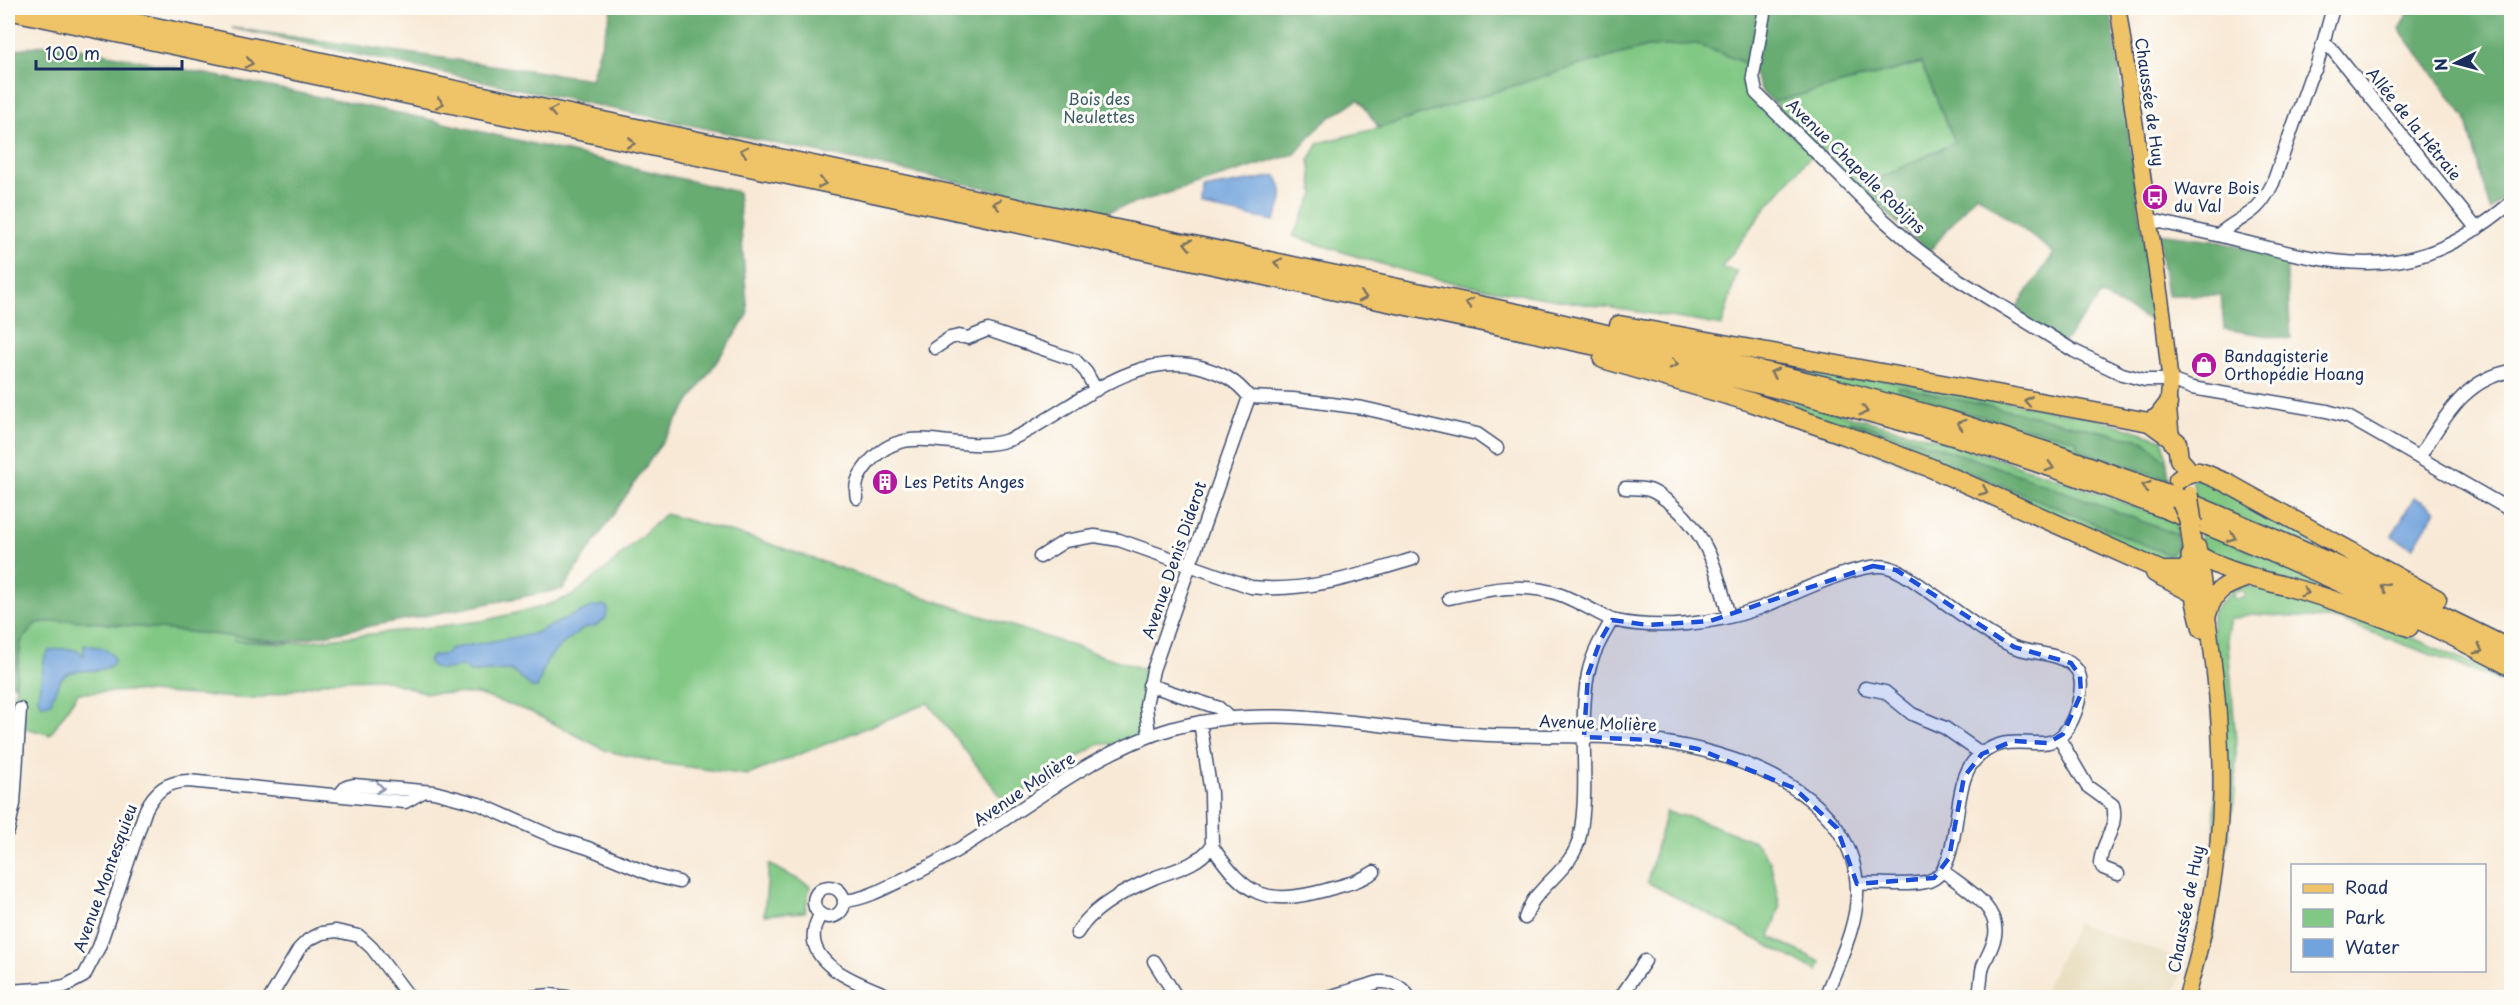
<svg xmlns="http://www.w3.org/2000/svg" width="2519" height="1005" viewBox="0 0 2519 1005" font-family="'Playpen Sans',sans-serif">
<rect width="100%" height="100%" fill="#fdfcf7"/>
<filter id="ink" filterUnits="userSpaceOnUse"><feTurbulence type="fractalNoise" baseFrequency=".0167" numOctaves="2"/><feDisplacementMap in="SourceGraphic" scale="12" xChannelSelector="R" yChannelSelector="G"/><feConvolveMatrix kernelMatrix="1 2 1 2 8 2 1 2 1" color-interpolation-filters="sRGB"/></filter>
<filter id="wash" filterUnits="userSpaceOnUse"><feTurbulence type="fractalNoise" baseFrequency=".008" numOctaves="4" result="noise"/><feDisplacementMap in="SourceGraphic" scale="24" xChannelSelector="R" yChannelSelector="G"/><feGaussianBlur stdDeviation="1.35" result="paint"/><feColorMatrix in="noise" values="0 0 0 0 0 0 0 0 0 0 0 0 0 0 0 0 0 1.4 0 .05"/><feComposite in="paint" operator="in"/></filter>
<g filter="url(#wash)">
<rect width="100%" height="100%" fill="#f8e9d6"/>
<!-- built -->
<path fill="#e6daba" d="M2077,923L2186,961L2173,997H2041Z"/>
<!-- green -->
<path fill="#81c884" stroke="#4e7c71" stroke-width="1.5" d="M1697,44L1750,65C1748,74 1746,85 1750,93C1762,115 1794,136 1813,153L1768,205L1721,268L1737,271L1722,326C1630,308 1538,300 1447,281C1395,270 1344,252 1293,236L1314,194L1309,160L1319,143L1379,128L1573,67L1647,47Z
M1921,63L1956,142L1860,188L1773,102Z
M1625,331L2099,419L2163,439L2167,463L2145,441L1898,387L1899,396L2077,440L2078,450L2169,479L2170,486L2195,495L2192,476H2194L2369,569Z
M1673,373L1770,395L1939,440L2051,476L2227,540L2401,619L2214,559L2202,545L2200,533L2176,524L2177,535C2069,493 1962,451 1851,421L1847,427L2005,486L2168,554L2178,545L2181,560L2169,567Z
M665,514L759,540L912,593L1149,671L1141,705L1144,735L1119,744H1099L1006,803L928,703L748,775L666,764L607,751L531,712L477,694L426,693L381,679L335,680L254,699L132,691L78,693L50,735L11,724L21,642L36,623L71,620L288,642L233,641L285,644L482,621L541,607L572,596L608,567Z
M2237,585L2238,592L2233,593L2234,599L2244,598V592L2240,591L2239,585C2267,588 2293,597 2319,605C2385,625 2449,652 2511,682V685L2339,620L2250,614L2230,620L2227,632L2236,743L2235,793L2212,939L2197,997L2192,998L2216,893L2212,612Z
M1666,812L1693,818L1754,841L1770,861L1780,907L1770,937L1821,962L1817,971L1647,882Z
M769,864L810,886L805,912L764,915Z"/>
<!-- forest -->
<path fill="#68ac72" stroke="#426e68" stroke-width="1.5" d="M612,8H2110L2156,324L2101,295L2063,343L2014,311L2054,253L1976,194L1929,252L1860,188L1955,142L1921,63L1773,102L1762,92L1750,65L1697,44L1647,47L1573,67L1379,128L1359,99L1324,121L1295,154L1103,213L232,28L591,79Z
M2411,8H2511V191L2490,210L2466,118L2399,29Z
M54,43L423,118L738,192L748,315L563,589L288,642L71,620L36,623L21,642L15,685L8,683V51Z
M2158,233L2214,240L2286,260L2291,339L2224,329L2221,295H2167Z
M1898,386L2145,441L2167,463L2169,479L2078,450L2076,440L1899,396Z
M1850,421C1962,451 2069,493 2177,535L2178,545L2169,555L2005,486L1847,427Z"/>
<!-- water -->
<path fill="#71a3dc" stroke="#46699d" stroke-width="1.5" d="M1276,176C1287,192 1282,204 1274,221L1202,207L1203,189Z
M2414,497L2436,510L2413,548L2392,536Z
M604,605L608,609L605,619L595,626L584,628L559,647L547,660L537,688H533L511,670L471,672L462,666C449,668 437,675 428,661L433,656L446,654L449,649L533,634L589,608Z
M84,645L103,648L113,656L114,663C100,675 82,667 67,674C58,678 54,695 50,703L40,704L38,697L45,656L50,650C63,649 73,646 84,655Z"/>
</g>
<g filter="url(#ink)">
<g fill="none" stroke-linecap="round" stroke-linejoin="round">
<!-- minor casing -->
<g stroke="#3c4b70" stroke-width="15">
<path id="minor" d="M1765,8L1753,76L1756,93L1884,220L1917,249L1959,280L2074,351L2122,374L2145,380H2170L2192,388L2327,411L2348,417L2512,511
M2323,43L2331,48L2477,229
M2148,219C2177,226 2205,232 2233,239C2296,255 2362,275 2426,254C2458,243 2486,224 2512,202
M2218,235C2244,213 2255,219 2273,183L2310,78L2316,68L2333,8
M935,348L950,338L959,336L968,338L988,330L1075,360L1086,372L1096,390
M1249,397L1293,399L1363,408L1477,434L1497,448
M2419,457C2444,420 2463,379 2512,371
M1625,488C1633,488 1641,488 1649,490C1656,492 1663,498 1669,502C1707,532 1718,572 1729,617
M857,498C854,485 858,476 867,465C907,415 958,457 1008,440C1021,436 1033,428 1044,421C1093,392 1144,351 1204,368C1223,374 1237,381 1249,397
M1040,557L1065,541L1095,536L1119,540L1251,587C1307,593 1360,575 1413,559
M1449,598C1486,590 1524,581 1561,595C1579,602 1595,612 1612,620
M1149,685L1219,708L1228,717
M1865,688L1885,692L1912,714L1945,728L1982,754
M1149,736L1146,705L1153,670L1249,397
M2059,738L2087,786L2113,805C2119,827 2101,843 2100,863L2103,868L2118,874
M340,794L346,787L354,785L434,792L479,804L556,838L588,848L655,876L679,882
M8,831L14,804L20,709
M1212,846C1246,897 1266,906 1326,890C1343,885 1359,882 1374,872
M1943,871C1963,887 2000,906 1995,936C1993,947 1987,956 1983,966C1980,977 1982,987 1977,998
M814 902a15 15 0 1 1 30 0a15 15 0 1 1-30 0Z
M844,901C867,899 887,887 908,877C1000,834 1075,756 1174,728C1273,701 1372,729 1472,734C1532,738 1593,733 1653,741C1734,751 1855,792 1857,890C1858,927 1837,964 1825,998
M820,914C818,920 814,926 814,932C809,969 868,986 894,998
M1525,918C1528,911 1530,904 1535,898C1551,877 1575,863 1580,835C1590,783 1578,727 1588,674C1592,654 1602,637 1612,620C1659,631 1714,624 1760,608C1789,597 1860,560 1888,567C1902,571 1915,582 1927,590C1955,609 1983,633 2014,647C2034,655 2064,652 2077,670C2087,686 2075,720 2064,733C2043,758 2006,724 1973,762C1950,789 1963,870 1929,881C1909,887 1878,882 1857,884
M1077,933C1092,907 1128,889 1156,877C1178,869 1197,865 1212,846L1211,793L1200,722
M1154,961L1177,998
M8,991L54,988L65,986L84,976L99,947L146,809C156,790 167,782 188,781L405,802L423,792
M270,998L299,949L308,940L322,933L336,931L359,936L372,948L410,998
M519,998L551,995L574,998
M1325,998L1379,982C1393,981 1402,986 1410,998
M1620,998L1645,961"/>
</g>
<!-- major casing -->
<g stroke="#3c4b70" stroke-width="18">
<path id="major" d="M2118,8L2163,315L2170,380L2168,404L2172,444
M2189,556L2194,602L2201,630
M2186,998C2206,932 2219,864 2221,796C2223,713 2209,629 2198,547"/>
</g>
<!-- highway casing -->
<g stroke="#3c4b70" stroke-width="21">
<path id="highway" d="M65,8L1526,315L1826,386L1949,420L2061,456L2179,498L2350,571L2512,650
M8,10L1615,350C1765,385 1914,420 2059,470C2214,524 2367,590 2512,667
M1619,325L2149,422L2177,442L2179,459L2186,467
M1603,359L1751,402L1842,434L1931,468L2162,571H2183L2199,556
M2149,422L2158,417L2168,404
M2178,480C2198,464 2204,475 2225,482L2437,599
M2190,529L2193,552C2224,572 2256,578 2292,588C2331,598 2370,613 2409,627
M2155,573L2193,593
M2207,614C2214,589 2225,585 2248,577"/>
</g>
<!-- minor -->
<use href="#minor" stroke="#fff" stroke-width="12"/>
<!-- major -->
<use href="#major" stroke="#efc469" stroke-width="15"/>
<!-- highway -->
<use href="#highway" stroke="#efc469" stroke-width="18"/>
<!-- major-bridge casing -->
<g stroke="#3c4b70" stroke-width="18" stroke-linecap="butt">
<path id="major-bridge" d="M2190,494L2194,522"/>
</g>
<!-- highway-bridge casing -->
<g stroke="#3c4b70" stroke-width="21" stroke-linecap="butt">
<path id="highway-bridge" d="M2181,502L2188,518L2190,529"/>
</g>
<!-- major-bridge -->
<use href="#major-bridge" stroke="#efc469" stroke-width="15"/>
<!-- highway-bridge -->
<use href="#highway-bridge" stroke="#efc469" stroke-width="18"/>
</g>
<!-- one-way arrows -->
<defs><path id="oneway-chevron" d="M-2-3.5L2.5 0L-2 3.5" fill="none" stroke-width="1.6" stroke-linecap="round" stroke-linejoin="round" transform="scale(1.5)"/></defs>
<g stroke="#7a7263">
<use href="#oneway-chevron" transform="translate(249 63) rotate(12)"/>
<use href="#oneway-chevron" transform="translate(440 103) rotate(12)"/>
<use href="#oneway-chevron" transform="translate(553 111) rotate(-168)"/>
<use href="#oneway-chevron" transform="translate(631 143) rotate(12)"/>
<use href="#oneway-chevron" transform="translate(744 151) rotate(-168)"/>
<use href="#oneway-chevron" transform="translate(822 183) rotate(12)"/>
<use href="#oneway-chevron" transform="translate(997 204) rotate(-168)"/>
<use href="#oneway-chevron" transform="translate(1188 244) rotate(-168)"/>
<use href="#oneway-chevron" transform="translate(1278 263) rotate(-168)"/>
<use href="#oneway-chevron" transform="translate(1363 297) rotate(12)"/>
<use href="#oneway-chevron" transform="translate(1469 303) rotate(-168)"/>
<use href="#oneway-chevron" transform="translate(1674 364) rotate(13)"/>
<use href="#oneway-chevron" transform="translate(1774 373) rotate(-166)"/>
<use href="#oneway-chevron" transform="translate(2028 401) rotate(-170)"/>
<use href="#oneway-chevron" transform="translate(1864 411) rotate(16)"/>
<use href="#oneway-chevron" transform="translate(1961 424) rotate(-162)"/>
<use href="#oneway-chevron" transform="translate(2050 467) rotate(18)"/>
<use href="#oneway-chevron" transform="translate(2146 486) rotate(-161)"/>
<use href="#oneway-chevron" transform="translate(1984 491) rotate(23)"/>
<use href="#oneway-chevron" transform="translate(2232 537) rotate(22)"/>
<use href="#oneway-chevron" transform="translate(2384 587) rotate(-155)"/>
<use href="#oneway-chevron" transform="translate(2305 592) rotate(17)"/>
<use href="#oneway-chevron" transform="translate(2479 650) rotate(28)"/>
</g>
<use stroke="#8d97ae" href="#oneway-chevron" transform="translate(380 788) rotate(6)"/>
</g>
<!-- marked area -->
<path fill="#1d4ed8" fill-opacity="0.2" stroke="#1d4ed8" stroke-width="4.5" stroke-dasharray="12 8" stroke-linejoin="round" d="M1873,566L1896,570L2014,647L2071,663L2080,676L2081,694L2063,734L2048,743L2013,741L1982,754L1964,777L1949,858L1934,878L1857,884L1837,828L1794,788L1698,749L1650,740L1584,737L1588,674L1601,639L1612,620L1648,625L1710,621Z"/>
<!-- icons -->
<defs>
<g id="bus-disc" transform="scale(1.35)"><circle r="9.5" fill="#b5179e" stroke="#fdfcf7"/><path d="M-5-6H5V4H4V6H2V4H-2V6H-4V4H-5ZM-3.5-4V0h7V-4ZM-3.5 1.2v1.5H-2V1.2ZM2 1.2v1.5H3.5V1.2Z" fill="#fff"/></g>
<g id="shop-disc" transform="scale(1.35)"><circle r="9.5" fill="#b5179e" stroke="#fdfcf7"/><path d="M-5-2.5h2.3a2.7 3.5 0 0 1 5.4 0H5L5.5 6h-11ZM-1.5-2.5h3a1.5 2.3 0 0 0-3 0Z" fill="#fff"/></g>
<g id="building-disc" transform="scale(1.35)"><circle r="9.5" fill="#b5179e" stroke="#fdfcf7"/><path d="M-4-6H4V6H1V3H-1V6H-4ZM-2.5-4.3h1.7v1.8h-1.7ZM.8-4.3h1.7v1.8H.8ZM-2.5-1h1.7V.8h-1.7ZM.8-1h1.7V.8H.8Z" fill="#fff"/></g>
</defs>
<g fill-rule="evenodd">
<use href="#bus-disc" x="2155" y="197"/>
<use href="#shop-disc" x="2204" y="365"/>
<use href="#building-disc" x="885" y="482"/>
</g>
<g text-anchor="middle" stroke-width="6" stroke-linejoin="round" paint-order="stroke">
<!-- park labels -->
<g font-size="16" fill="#3a5d69" stroke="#fdfcf7">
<text x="1099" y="105">Bois des<tspan x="1099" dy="18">Neulettes</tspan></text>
</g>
<!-- street labels -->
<g font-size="16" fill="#1b2f5e" stroke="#fdfcf7">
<text transform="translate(2150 102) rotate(82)" y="6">Chaussée de Huy</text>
<text transform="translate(2414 124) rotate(51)" y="6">Allée de la Hêtraie</text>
<text transform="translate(1856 166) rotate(44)" y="6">Avenue Chapelle Robijns</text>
<text transform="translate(1174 560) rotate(-71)" y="6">Avenue Denis Diderot</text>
<text transform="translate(1598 723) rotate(2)" y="6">Avenue Molière</text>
<text transform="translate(1024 789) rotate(-34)" y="6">Avenue Molière</text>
<text transform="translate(105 878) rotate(-70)" y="6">Avenue Montesquieu</text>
<text transform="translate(2186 909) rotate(-79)" y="6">Chaussée de Huy</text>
</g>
<!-- poi labels -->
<g font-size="16" fill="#1b2f5e" stroke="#fdfcf7" text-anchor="start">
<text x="2174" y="194">Wavre Bois<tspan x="2174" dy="18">du Val</tspan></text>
<text x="2224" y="362">Bandagisterie<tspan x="2224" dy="18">Orthopédie Hoang</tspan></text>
<text x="904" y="488">Les Petits Anges</text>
</g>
</g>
<!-- margin -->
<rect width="2519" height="1005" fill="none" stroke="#fdfcf7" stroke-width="30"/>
<!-- legend -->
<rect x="2291" y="864" width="195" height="108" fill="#fdfcf7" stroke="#a3aaba" stroke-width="1.5"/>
<rect x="2303" y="884" width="30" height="9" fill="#efc469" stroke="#a3aaba" stroke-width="1.5"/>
<text x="2345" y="894" font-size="18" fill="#1b2f5e">Road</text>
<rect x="2303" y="909" width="30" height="18" fill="#81c884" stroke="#a3aaba" stroke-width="1.5"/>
<text x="2345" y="924" font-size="18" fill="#1b2f5e">Park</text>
<rect x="2303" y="939" width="30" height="18" fill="#71a3dc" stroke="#a3aaba" stroke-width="1.5"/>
<text x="2345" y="954" font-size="18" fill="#1b2f5e">Water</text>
<!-- north arrow -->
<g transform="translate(2456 63) rotate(264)" stroke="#fdfcf7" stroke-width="4.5" paint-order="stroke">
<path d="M0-4.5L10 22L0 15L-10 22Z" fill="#1b2f5e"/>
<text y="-9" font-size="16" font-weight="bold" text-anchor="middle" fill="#1b2f5e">N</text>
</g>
<!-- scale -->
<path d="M36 60v9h146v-9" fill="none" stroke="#1b2f5e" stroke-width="3"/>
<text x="45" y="60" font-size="18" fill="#1b2f5e" stroke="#fdfcf7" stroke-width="4.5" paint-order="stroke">100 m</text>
</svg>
